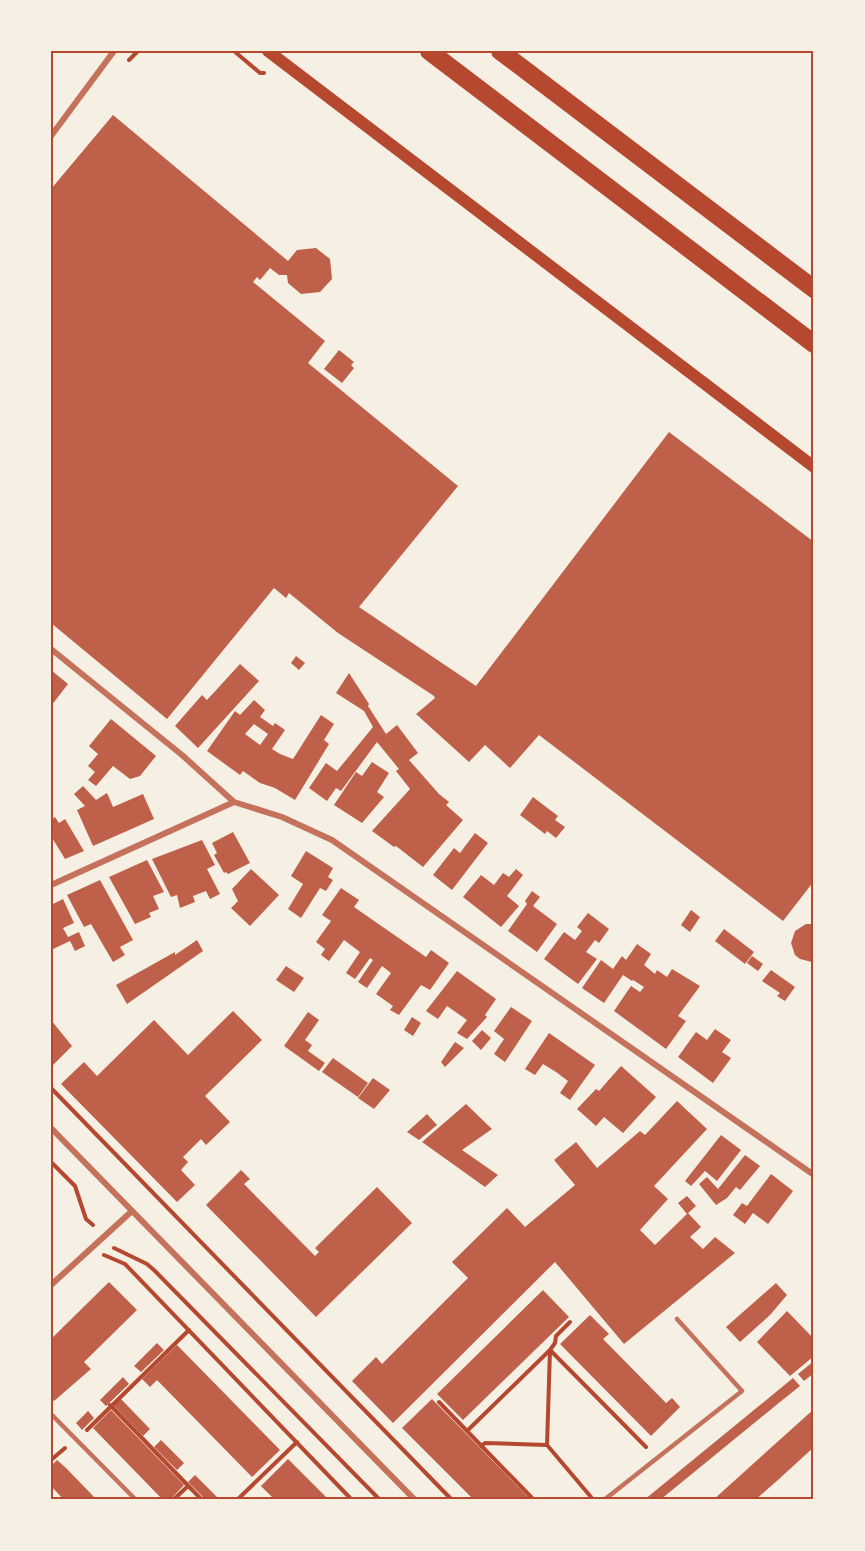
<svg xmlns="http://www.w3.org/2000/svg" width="865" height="1551" viewBox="0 0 865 1551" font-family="'Archivo Narrow',sans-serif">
<rect width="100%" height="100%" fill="#f6efe4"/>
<!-- building -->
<path fill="#bf614a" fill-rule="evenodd" d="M113,115L288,261L297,250L316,248L330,259L332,279L320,292L301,294L288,283L287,275H279L270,268L260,280L257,277L253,282L325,341L308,363L458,486L359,607L476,686L669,432L814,542V881L783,921L539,735L510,768L485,745L469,762L416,714L435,698L434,696L338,633L289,593L286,598L274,588L167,719L51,623V189Z
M339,350L354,362L351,365L354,368L342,383L324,369Z
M296,656L305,663L299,670L291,663Z
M240,664L259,681L198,748L175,726L202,695L207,700Z
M51,670L68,684L51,706Z
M349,673L369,704L368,706L386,734L397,725L418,753L409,760L439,794L449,802L446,805L463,820L423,867L396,846L394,847L372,831L410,789L396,771L399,769L377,742L341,791L336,788L327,801L309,788L326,763L337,771L373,727L364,711L336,693Z
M254,700L265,710L260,717L273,726L275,723L285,730L272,749L280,754L293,759L321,715L334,724L324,740L329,744L295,800L275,788L260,783L243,771L240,775L207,751L235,711L240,715ZM254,724L268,734L260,745L245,734Z
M111,719L156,756L140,776L130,779L113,766L96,786L88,780L95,772L88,766L98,754L89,746Z
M372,762L389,773L377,792L384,797L362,823L334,805L356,772L362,776Z
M83,786L96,800L107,793L113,807L143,794L154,819L93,846L77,810L85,806L74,794Z
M533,797L558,816L555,820L565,827L556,838L547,831L545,834L520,815Z
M55,817L59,823L65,819L84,851L65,859L51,836V820Z
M233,832L250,863L228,874L226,872L224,873L214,855L217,853L212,843Z
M475,833L488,843L452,890L433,875L454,848L460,853Z
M202,840L215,865L207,869L220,894L210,899L206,891L193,896L195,902L180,908L177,895L171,897L152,859Z
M306,851L333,868L328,877L333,880L326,891L320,888L301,918L288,909L303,884L291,876Z
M147,860L164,892L153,896L159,909L149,913L151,917L135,924L109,877Z
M251,869L279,895L250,926L231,908L238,901L232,889Z
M516,869L523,875L507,896L519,906L501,927L463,897L481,875L494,885L503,873L509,877Z
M100,880L133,940L120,947L125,955L113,962L91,924L84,927L67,895Z
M341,888L359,900L354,907L426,957L431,950L449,963L430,990L421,985L399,1015L390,1010L393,1006L376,994L391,973L382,966L367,988L358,982L373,960L370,958L355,979L346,973L360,952L344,940L329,961L321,955L325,949L316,942L331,921L322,915Z
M532,891L540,897L533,906L557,924L537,952L508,931L527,904L525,901Z
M63,899L74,923L63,928L68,937L79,932L85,946L75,951L70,941L51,950V905Z
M691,910L700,917L690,932L681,925Z
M588,913L609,929L599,943L595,940L586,952L597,959L578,984L544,959L564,932L575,940L582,931L577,927Z
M806,924H814V962H812L800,959L795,955L791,943L795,931Z
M724,929L754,952L745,964L715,941Z
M197,940L203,951L127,1004L116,985L175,952V955Z
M637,944L651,954L644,965L655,974L657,970L667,977L672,969L700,986L678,1016L686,1021L666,1049L614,1011L631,986L640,992L644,987L633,980L632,981L623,975L604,1003L582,988L601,960L613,969L622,956L626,960Z
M752,956L763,964L758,971L747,963Z
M286,966L304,978L294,992L276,980Z
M771,970L795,987L785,1001L777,996L780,993L762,981Z
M457,971L496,999L485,1015L487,1017L467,1039L457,1033L467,1020L447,1006L438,1019L426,1011Z
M511,1007L532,1021L505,1062L494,1054L504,1039L494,1031Z
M233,1011L262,1040L205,1096L230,1122L206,1145L201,1139L183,1157L188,1162L181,1170L195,1185L177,1202L61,1084L84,1062L97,1076L154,1020L188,1055Z
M308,1012L319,1020L305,1040L312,1045L308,1051L325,1063L319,1071L284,1046Z
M412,1017L421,1023L413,1036L404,1030Z
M51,1020L72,1046L51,1067Z
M715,1029L731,1040L722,1052L731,1058L713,1083L678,1057L696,1032L707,1040Z
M482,1030L491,1038L481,1050L472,1041Z
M549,1033L595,1065L570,1100L560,1093L568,1081L556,1072L543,1064L535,1075L525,1069Z
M455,1042L464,1048L445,1067L441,1062Z
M333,1058L368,1083L358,1097L322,1072Z
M621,1066L656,1097L623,1133L604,1117L596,1126L577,1109L596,1089L599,1091Z
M373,1078L390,1090L374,1109L358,1098Z
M677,1101L707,1129L654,1186L668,1199L640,1230L655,1245L688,1213L701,1227L690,1237L703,1249L715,1237L735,1253L624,1344L555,1262L393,1423L352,1381L376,1357L382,1364L468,1278L452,1262L507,1208L525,1227L575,1185L554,1160L576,1142L597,1168L640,1131L645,1135Z
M466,1104L492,1129L462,1150L498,1175L485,1187L422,1142Z
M427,1114L437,1125L419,1140L407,1132Z
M721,1135L741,1150L717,1181L705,1171L691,1186L685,1181Z
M745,1155L760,1166L740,1190L736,1187L727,1198L716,1205L699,1184L707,1177L718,1189Z
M241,1170L250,1179L244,1184L315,1256L319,1252L315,1248L377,1187L412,1223L316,1317L206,1205Z
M771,1174L793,1191L768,1224L753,1213L745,1224L733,1215L742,1203L747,1206Z
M687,1196L696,1206L687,1214L678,1203Z
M109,1282L137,1310L84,1362L91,1369L54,1401L51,1398V1339Z
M776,1283L787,1295L770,1315L740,1342L726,1327Z
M543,1290L569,1317L463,1420L437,1394Z
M787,1311L814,1339V1356L790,1376L757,1342Z
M590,1315L609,1334L603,1339L666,1403L672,1398L680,1407L651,1436L560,1344Z
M157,1343L164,1350L141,1372L134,1366Z
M177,1345L280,1450L252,1477L157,1380L150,1387L142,1379Z
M814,1361V1373L804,1381L798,1374Z
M123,1377L129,1384L106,1406L100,1400Z
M793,1378L800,1386L780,1402L660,1500H644Z
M121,1399L150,1429L143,1436L114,1406Z
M432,1399L531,1500H474L402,1428Z
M814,1409V1447L779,1479L755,1500H713Z
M111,1410L184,1485L170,1500H163L93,1428Z
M88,1411L94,1418L82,1430L76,1423Z
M161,1440L184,1463L177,1470L154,1447Z
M288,1459L329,1500H275L261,1486Z
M57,1460L66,1468L97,1500H64L51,1486V1466Z
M195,1475L218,1498L215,1500H206L188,1482Z"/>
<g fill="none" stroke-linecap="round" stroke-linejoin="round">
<!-- path -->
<path stroke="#b5482f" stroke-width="4" d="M234,51L260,73H264
M129,60L138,51
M51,1088L452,1500
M51,1162L75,1186L86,1219L93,1225
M114,1248L147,1264L155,1271L380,1500
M104,1255L125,1264L352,1500
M439,1402L467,1431
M110,1405L202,1500
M87,1430L189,1330
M547,1445L591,1497
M481,1446L485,1443L547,1445L550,1350L555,1343L556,1336L570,1322
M51,1460L65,1448
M173,1500L188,1486
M237,1500L297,1442
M534,1500L467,1431L550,1350L646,1447"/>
<!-- service -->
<path stroke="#c5725c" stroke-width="4.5" d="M51,1414L136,1500
M604,1500L742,1391L677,1319"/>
<!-- minor -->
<path stroke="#c5725c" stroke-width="6" d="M51,136L114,51
M51,649L182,755L234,802L282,817L332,840L814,1175
M51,885L234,802
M51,1128L415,1500
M51,1285L132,1211"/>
<!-- secondary -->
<path stroke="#b5482f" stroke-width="12" d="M268,51L814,467"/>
<!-- motorway -->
<path stroke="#b5482f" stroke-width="18" d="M429,51L814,344
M500,51L814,289"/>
</g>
<!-- border -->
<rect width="865" height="1551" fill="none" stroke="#f6efe4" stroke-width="105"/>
<rect x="52" y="52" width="760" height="1446" fill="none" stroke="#b5482f" stroke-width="2"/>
</svg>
